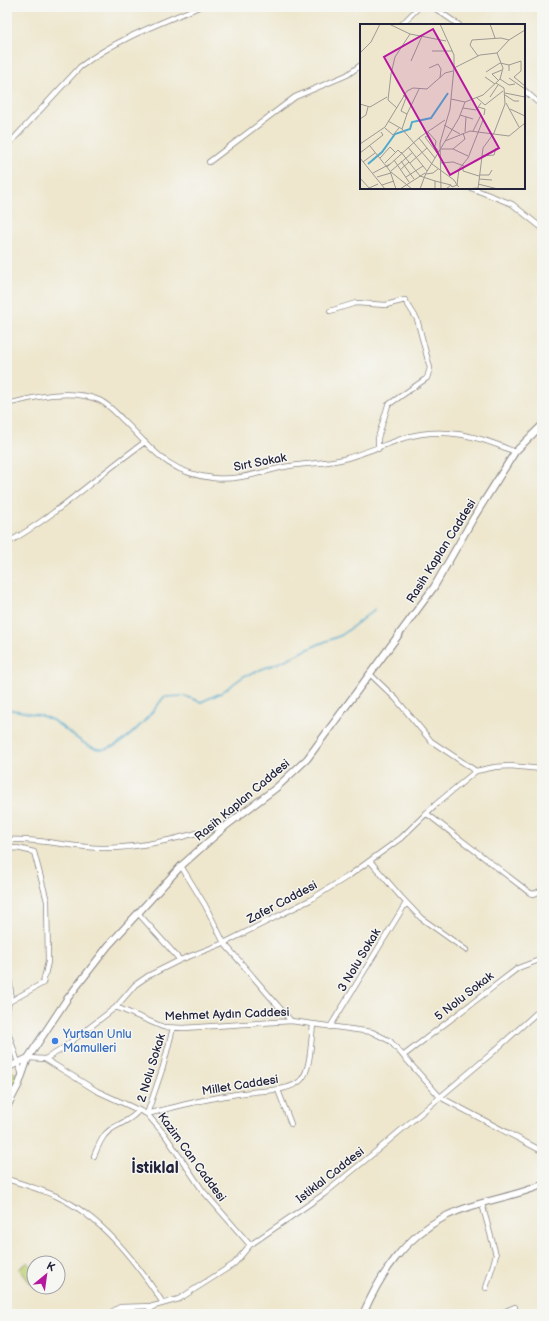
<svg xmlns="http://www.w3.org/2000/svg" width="549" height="1321" viewBox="0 0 549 1321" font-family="'Balsamiq Sans',sans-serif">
<rect width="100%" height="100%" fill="#f6f6f2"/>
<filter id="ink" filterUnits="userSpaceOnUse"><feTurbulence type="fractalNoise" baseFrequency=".025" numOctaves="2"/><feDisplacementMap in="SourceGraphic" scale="8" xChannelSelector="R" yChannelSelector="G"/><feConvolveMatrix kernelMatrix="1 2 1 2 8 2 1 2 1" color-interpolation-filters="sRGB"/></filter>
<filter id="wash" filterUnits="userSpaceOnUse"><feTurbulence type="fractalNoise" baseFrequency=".012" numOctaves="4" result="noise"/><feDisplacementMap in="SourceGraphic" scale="16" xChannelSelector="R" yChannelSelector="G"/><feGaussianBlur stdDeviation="0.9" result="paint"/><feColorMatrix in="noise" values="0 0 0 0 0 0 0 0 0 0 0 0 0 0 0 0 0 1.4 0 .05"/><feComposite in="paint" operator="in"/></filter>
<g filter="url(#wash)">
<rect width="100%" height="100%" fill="#eee7ce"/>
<!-- green -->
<path fill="#bed275" stroke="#707a58" d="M7,1071L13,1072L17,1075V1081L12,1086H7Z
M28,1262L34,1269L33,1286L19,1269Z"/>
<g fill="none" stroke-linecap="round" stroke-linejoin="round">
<!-- stream -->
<path stroke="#51a9ce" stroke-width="1.5" d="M7,709C21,712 39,713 52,720C66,728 83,747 99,749C121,752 152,713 164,697L185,696L201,702L221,693L244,676L283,661L319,644L342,635L375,609"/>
</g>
</g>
<g filter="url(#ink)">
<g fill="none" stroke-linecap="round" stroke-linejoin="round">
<!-- street casing -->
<g stroke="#888484" stroke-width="6">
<path id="street" d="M433,7L459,25
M401,25L419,7
M524,90L542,106
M7,146L80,67C115,40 158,24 199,7
M209,162L295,97L347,75L361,65
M471,188L512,204L542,228
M330,311L356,303L386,305L405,300L417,319L430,368L427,378L388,405L378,438V449
M7,404C35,397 71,388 99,400C108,404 115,412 122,419C153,449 167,473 213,478C238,481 261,472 284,467C304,463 325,464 344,459C365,453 384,445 404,438C443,426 479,436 515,452
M7,543C57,515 98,475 145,442
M370,674L396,699L431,741L476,771
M426,813L530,893L534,894L542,890
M7,840C39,838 69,847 101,848C141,849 187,836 226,825
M7,849L17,848L34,852L47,901L48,962L43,983L9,1002
M370,861L401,897L421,918L466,950
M181,866L205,905L224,943L291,1021
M138,913L180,960
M7,959L11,993L7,1011
M116,1007L163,1027L183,1028L291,1021L372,1032L390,1041L440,1097L542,1151
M330,1027L406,903
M7,1029L22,1075
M403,1056L518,968L542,959
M28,1058L45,1059L59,1051L116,1007L135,985L148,976L180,960L224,943L310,900L350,875L401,838L435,805L476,771L495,767L510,766L542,769
M45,1059L97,1091L147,1114L165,1135L203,1191L250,1245
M7,1090L15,1091
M278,1090L291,1124
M147,1114C186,1104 224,1094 263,1091C275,1090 292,1089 301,1080C311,1070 311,1039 313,1025
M147,1114L163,1067L173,1028
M94,1156C97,1149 100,1141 104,1136C112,1124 129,1124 139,1110
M7,1179C23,1184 40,1189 56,1196C102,1217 136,1262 163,1303
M482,1204L496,1255L486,1288
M364,1311L371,1314
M108,1314L120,1307L154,1306L179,1299L234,1264L250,1245L324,1194L374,1153L491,1054L542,1008
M145,1314L154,1306
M499,1314L515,1307"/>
</g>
<!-- secondary casing -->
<g stroke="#888484" stroke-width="8">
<path id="secondary" d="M7,1068L28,1058
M7,1107L19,1084L28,1058L67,999L108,946L181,866L227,825L276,788L307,759L434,587L474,517L515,452L542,425
M363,1314C381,1273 405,1237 446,1216C476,1201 511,1198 542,1185"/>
</g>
<!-- street -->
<use href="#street" stroke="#fff" stroke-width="4.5"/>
<!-- secondary -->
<use href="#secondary" stroke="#fff" stroke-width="6"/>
</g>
</g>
<!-- markers -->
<circle fill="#3f7fe0" stroke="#f6f6f2" stroke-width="1.5" cx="55" cy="1041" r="4"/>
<g text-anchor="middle" stroke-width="3" stroke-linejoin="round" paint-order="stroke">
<!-- street labels -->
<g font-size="12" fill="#22223b" stroke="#f6f6f2">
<text transform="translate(260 462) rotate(-11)" y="4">Sırt Sokak</text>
<text transform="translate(441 551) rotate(-58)" y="4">Rasih Kaplan Caddesi</text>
<text transform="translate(242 800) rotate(-40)" y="4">Rasih Kaplan Caddesi</text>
<text transform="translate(282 902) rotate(-28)" y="4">Zafer Caddesi</text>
<text transform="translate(359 960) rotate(-59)" y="4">3 Nolu Sokak</text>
<text transform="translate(464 996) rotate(-38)" y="4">5 Nolu Sokak</text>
<text transform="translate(227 1014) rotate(-2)" y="4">Mehmet Aydın Caddesi</text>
<text transform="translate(151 1068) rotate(-73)" y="4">2 Nolu Sokak</text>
<text transform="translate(240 1085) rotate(-9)" y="4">Millet Caddesi</text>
<text transform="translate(192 1157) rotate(54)" y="4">Kazim Can Caddesi</text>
<text transform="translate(330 1175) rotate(-38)" y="4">Istiklal Caddesi</text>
</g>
<!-- shop labels -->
<g font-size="12" fill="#366cbe" stroke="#f6f6f2" text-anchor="start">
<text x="63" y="1038">Yurtsan Unlu<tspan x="63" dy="14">Mamulleri</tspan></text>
</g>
<!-- district labels -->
<g font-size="16" font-weight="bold" fill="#22223b" stroke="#f6f6f2">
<text x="155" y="1173">İstiklal</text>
</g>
</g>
<!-- overview -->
<g transform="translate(360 24)">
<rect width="165" height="165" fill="#eee7ce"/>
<path fill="none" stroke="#51a9ce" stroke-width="2" d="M8,140L22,128L35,110L50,105L52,98L71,94L88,69"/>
<path fill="none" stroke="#9c9893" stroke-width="1" d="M29,0L50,10L86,17M80,0L94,31V43M130,0L135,14M72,27H92M0,29L11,18L20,0M137,29L143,44L140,55M118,32L110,21L112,16L141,14L149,16M51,37L62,12M149,41L161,37V47L154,53L165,62M69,44L78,40L81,45L80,54M126,48L140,39L149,41V47M125,53L135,60M149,54L165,65M140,55L149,61L155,60M139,57L132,50L142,46M145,69L165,73M145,71L154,77H159M116,73L125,81L143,67M130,73L138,61M91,75L105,78M146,79L159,103M0,80L10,83L27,73M118,83L125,85L124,91M37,84L28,76L31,50L35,33L50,10M103,84L116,86L121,79M150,85L165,92M47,90L59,65M100,91L113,95M0,95L6,91L8,83M28,97L42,105L72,140L94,156L97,161L92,163L91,161L86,165M84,101L100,110M25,104L33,111L39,104M42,105L47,90L41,87L46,74L43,71M113,107L121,91M68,108L76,117L75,122M105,108L106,93M59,114L75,134M85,117L110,107L149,112L165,99M0,120L25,103L47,67L53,64L67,65L85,49L93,47M10,122L30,147L36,165M48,123L67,147M81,125H93L108,132M93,125L105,115L103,109M41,128L60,152L75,157M0,129L23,111L21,108M77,129L65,113L67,112L79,128M122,132L134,131L136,124M0,134L25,165M20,134L30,123L35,128M34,136L49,158M41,137L54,155M3,138L15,129M25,139L38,126L41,129M50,139L67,124M80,139L93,138L104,142M27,143L60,113L85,96M103,143V147L119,152M40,146L49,138M31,147L52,129M31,148L52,165M13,149L30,140M66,150L73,149L78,145M119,151H129L132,146M17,153L31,149M46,153L63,142M0,154L10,165M119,155L132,156M118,160L138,165M22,161L34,157M99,163L97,161L99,145L108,134L123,96M7,165L18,160M40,165L65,149M60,165L66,149L99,94L105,78L123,71L140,55M75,165V157L91,161M81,165L80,119L90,85L94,44L120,31L137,29L149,16L165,6M106,165L118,164M118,165L123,124L134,109L145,80L144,64L136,59"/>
<path fill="#b5179e" fill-opacity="0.15" stroke="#b5179e" stroke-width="2" d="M73,5L139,124L90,151L24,33Z"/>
<rect width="165" height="165" fill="none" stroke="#22223b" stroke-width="2"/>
</g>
<!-- margin -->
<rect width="549" height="1321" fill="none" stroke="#f6f6f2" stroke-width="24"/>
<!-- north arrow -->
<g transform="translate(46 1275) rotate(29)"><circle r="19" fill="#f6f6f2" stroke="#a1a1a9"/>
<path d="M0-3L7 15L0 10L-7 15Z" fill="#b5179e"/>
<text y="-6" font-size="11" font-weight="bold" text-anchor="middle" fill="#22223b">K</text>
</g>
</svg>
